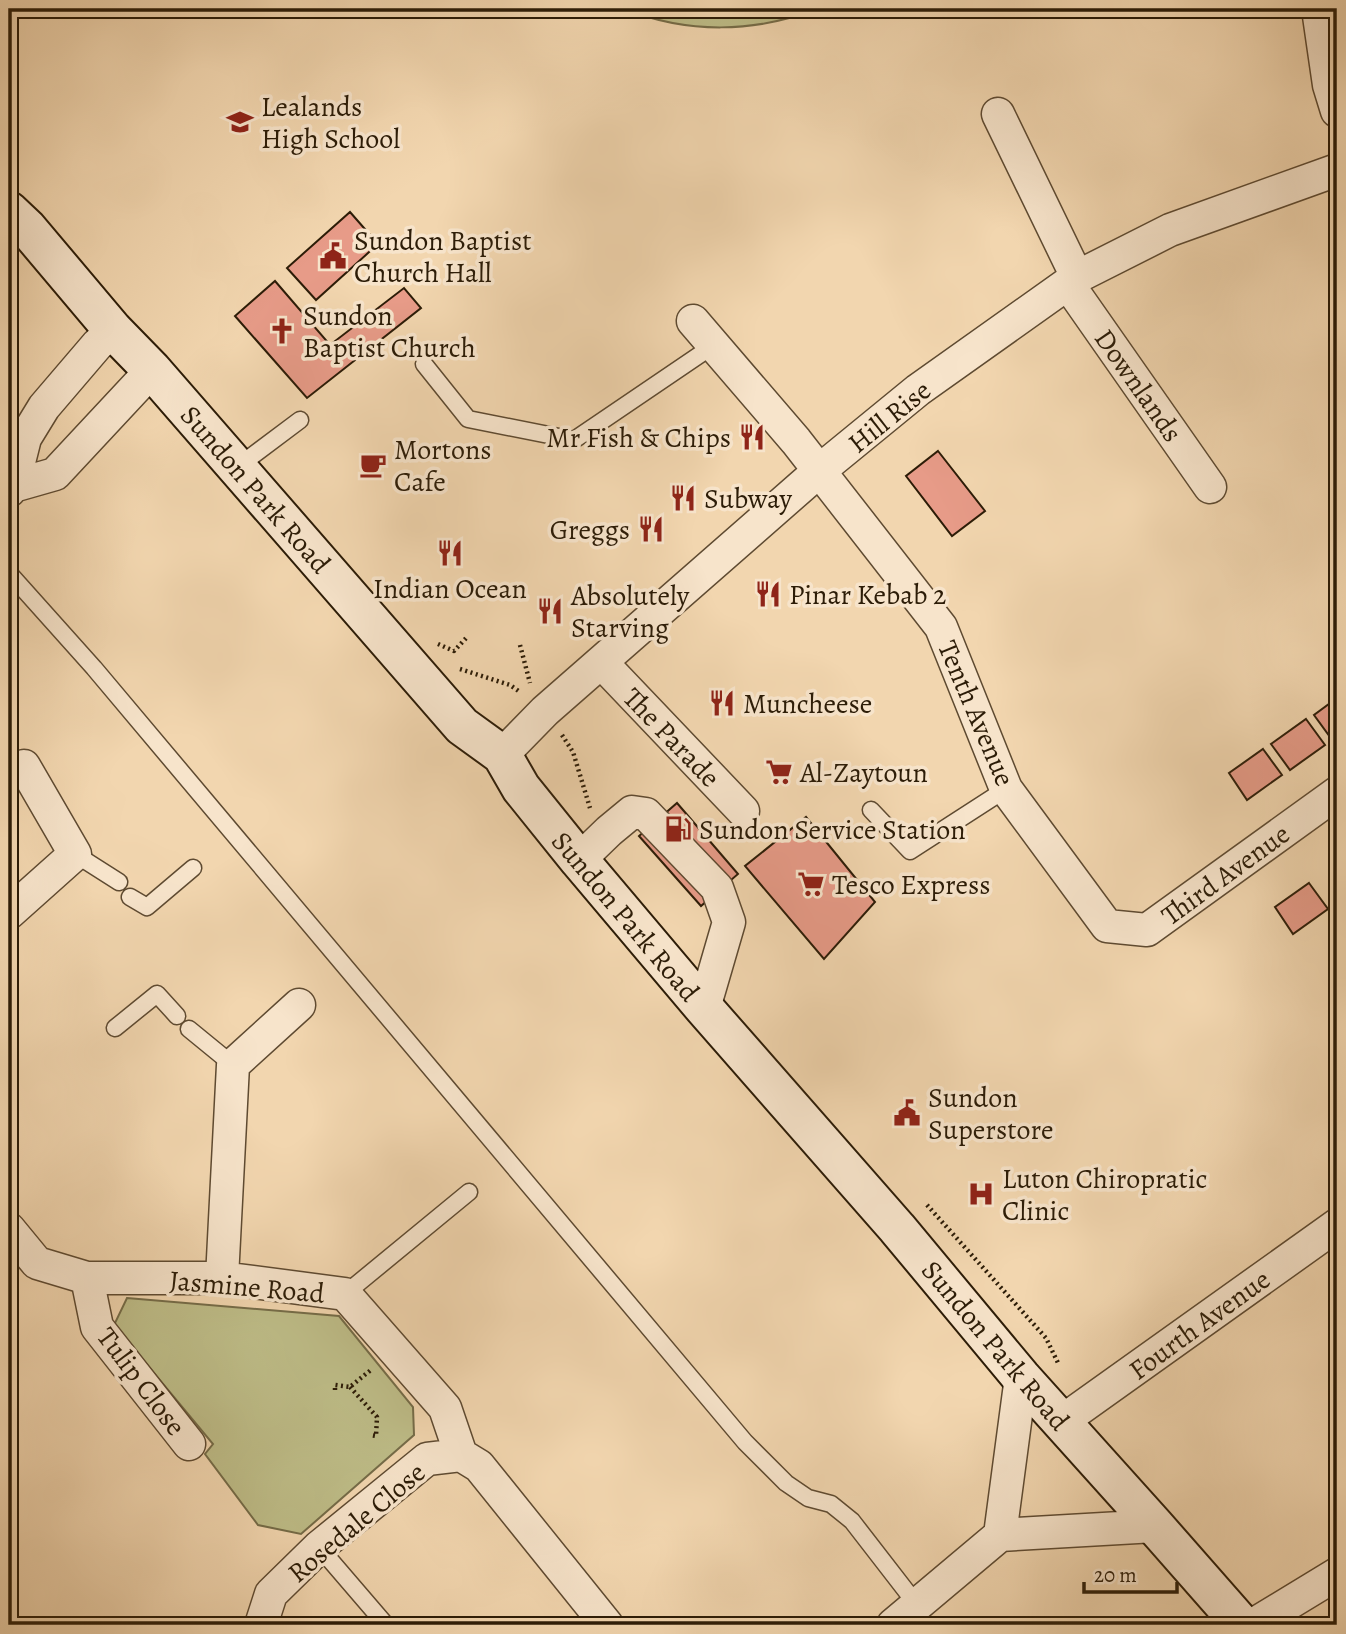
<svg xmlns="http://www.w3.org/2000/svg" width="1346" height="1634" viewBox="0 0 1346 1634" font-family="Alegreya,serif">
<rect width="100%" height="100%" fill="#f2d6af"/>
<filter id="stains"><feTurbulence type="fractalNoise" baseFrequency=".00286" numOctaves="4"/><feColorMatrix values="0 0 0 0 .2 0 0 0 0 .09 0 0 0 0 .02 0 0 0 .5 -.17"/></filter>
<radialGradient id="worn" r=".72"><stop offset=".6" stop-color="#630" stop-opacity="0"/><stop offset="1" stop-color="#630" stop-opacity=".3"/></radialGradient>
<!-- green -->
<path fill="#bebd88" stroke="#756c48" stroke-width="2" d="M625,9H816C755,33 687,34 625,9Z
M127,1298L339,1316L413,1407L414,1435L301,1534L258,1525L205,1454L213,1444L114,1325Z"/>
<!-- building -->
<path fill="#e79b88" stroke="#2c1c07" stroke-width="2" d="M350,212L378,244L316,300L287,268Z
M275,281L330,345L404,288L421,308L307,398L235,316Z
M938,451L985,511L952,536L906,476Z
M1337,698V738L1333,741L1314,715Z
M1306,719L1325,745L1290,770L1271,744Z
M1263,749L1282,775L1247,800L1229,773Z
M677,803L738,874L701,906L639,836Z
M806,817L875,902L824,959L745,866Z
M1309,883L1328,909L1293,934L1275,907Z"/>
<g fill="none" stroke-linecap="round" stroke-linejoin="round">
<!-- lane casing -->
<g stroke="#5e4a31" stroke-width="19">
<path id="lane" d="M424,364L468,419L574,440L714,345
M236,468L300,420
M9,573L94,668L745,1442L786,1483L808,1498L831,1504L852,1521L917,1605
M871,810L910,851L1006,789
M75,854L119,882
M130,897L147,907L193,868
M115,1028L157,994L177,1016
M189,1029L233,1065
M345,1294L469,1192
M319,1547L386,1625"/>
</g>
<!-- street casing -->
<g stroke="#5e4a31" stroke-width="35">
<path id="street" d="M1318,9L1329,85L1337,111
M998,114L1077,277
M1068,284L1210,487
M693,321L796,441L941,627L1006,789L1107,926L1147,930L1337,793
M13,486L25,438L44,407L97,345L113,330
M9,491L13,486L55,474L152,370
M602,663L743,811
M502,755L545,711L819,471L918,390L1077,277L1170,230L1337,170
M579,860L609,831L632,812L646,814L717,888L729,922L704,1008
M9,913L75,854L24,766
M9,1229L37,1263L87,1278H222L345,1294L445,1408L461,1455
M87,1278L97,1327L189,1444
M222,1278L233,1065L299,1005
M1061,1422L1337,1225
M1000,1535L1021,1377
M1000,1535L1155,1526
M261,1625L271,1594L319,1547L427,1459L461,1455L479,1466L607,1625
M893,1625L1000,1535
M1253,1625L1337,1574"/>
</g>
<!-- secondary casing -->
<g stroke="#2c1c07" stroke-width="42">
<path id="secondary" d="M9,211L27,228L113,330L152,370L462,726L502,755L521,788L579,860L704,1008L897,1228L1021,1377L1155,1526L1242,1625"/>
</g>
<!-- path -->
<path stroke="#2c1c07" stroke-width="4.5" stroke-dasharray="2 3.5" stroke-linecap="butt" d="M438,644L454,651L468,636
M520,645L530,683
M460,669L510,685L520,692
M562,735L573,752L590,808
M927,1205L1046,1338L1059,1365
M350,1387L377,1417L376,1436L370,1435
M335,1390V1385L350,1387L372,1369"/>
<!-- lane -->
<use href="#lane" stroke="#f7e4cb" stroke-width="16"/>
<!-- street -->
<use href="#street" stroke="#f7e4cb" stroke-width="32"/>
<!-- secondary -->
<use href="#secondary" stroke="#f7e4cb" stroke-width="38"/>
</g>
<!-- icons -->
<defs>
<g id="school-bare" transform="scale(2.1)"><path d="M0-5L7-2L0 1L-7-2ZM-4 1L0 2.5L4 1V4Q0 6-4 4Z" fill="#8f2418" stroke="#f7e4cb" stroke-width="2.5" paint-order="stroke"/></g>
<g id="civic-bare" transform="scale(2.1)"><path d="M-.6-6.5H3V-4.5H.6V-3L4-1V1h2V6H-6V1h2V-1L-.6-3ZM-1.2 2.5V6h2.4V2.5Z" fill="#8f2418" stroke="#f7e4cb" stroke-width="2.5" paint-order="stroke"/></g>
<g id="church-bare" transform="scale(2.1)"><path d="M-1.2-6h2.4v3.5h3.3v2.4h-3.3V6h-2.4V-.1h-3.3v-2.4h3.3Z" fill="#8f2418" stroke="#f7e4cb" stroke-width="2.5" paint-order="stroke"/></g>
<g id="restaurant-bare" transform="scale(2.1)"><path d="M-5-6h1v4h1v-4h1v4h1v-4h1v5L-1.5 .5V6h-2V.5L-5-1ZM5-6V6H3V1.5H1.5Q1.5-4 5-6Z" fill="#8f2418" stroke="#f7e4cb" stroke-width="2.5" paint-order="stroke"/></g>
<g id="cafe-bare" transform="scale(2.1)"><path d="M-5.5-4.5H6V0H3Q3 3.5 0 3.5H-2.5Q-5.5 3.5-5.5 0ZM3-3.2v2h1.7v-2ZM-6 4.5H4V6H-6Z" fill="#8f2418" stroke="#f7e4cb" stroke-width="2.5" paint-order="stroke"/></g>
<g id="supermarket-bare" transform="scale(2.1)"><path d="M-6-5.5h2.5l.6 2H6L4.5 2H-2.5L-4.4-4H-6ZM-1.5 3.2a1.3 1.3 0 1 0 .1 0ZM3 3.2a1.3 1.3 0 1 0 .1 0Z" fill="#8f2418" stroke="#f7e4cb" stroke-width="2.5" paint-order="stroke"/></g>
<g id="fuel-bare" transform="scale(2.1)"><path d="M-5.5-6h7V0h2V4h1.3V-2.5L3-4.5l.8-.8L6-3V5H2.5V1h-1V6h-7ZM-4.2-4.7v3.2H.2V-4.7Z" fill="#8f2418" stroke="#f7e4cb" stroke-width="2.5" paint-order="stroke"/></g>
<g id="hospital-bare" transform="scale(2.1)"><path d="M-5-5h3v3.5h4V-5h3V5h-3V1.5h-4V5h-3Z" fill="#8f2418" stroke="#f7e4cb" stroke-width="2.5" paint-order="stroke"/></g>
</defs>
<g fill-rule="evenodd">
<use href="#school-bare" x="240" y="122"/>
<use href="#civic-bare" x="333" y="256"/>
<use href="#church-bare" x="282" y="331"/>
<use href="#restaurant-bare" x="752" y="437"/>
<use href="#cafe-bare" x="373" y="465"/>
<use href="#restaurant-bare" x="683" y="498"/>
<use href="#restaurant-bare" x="651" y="529"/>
<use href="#restaurant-bare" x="450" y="553"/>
<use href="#restaurant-bare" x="768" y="594"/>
<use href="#restaurant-bare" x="550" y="611"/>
<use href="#restaurant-bare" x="722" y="703"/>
<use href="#supermarket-bare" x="779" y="772"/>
<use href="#fuel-bare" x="678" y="829"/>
<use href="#supermarket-bare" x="811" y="884"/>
<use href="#civic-bare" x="907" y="1113"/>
<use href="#hospital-bare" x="981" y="1194"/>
</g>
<g text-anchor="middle" stroke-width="7" stroke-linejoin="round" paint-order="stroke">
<!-- poi labels -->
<g font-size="28" fill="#2c1c07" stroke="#f7e4cb" text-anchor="start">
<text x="261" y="116">Lealands<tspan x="261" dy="32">High School</tspan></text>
<text x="354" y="250">Sundon Baptist<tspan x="354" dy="32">Church Hall</tspan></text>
<text x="303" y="325">Sundon<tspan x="303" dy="32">Baptist Church</tspan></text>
<text x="731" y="447" text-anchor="end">Mr Fish &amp; Chips</text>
<text x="394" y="459">Mortons<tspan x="394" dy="32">Cafe</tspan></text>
<text x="704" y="508">Subway</text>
<text x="630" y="539" text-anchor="end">Greggs</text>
<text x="450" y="598" text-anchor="middle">Indian Ocean</text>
<text x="789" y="604">Pinar Kebab 2</text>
<text x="571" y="605">Absolutely<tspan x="571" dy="32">Starving</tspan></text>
<text x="743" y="713">Muncheese</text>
<text x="800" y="782">Al-Zaytoun</text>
<text x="699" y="839">Sundon Service Station</text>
<text x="832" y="894">Tesco Express</text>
<text x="928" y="1107">Sundon<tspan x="928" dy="32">Superstore</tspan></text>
<text x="1002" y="1188">Luton Chiropratic<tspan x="1002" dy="32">Clinic</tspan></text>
</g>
<!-- street labels -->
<g font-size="28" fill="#2c1c07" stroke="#f7e4cb">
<text transform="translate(1139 385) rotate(55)" y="10">Downlands</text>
<text transform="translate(889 416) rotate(-39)" y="10">Hill Rise</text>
<text transform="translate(256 489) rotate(49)" y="10">Sundon Park Road</text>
<text transform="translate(977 713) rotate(67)" y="10">Tenth Avenue</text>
<text transform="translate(672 737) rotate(46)" y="10">The Parade</text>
<text transform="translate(1225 874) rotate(-36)" y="10">Third Avenue</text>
<text transform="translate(626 916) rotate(50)" y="10">Sundon Park Road</text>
<text transform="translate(247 1286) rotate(5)" y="10">Jasmine Road</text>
<text transform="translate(1199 1324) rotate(-36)" y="10">Fourth Avenue</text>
<text transform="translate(996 1345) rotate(50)" y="10">Sundon Park Road</text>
<text transform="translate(142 1381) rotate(53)" y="10">Tulip Close</text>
<text transform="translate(356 1522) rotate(-40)" y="10">Rosedale Close</text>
</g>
</g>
<!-- margin -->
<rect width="1346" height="1634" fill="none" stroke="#f2d6af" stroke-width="35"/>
<rect x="10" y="10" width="1325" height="1613" fill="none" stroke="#2c1c07" stroke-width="3.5"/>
<rect x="18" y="18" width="1311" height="1599" fill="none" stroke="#2c1c07" stroke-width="2"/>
<!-- scale -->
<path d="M1084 1582v10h93v-10" fill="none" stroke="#2c1c07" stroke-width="3.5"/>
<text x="1094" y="1582" font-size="21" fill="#2c1c07" stroke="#f7e4cb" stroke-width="5" paint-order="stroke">20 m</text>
<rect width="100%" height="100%" filter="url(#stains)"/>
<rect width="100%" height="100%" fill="url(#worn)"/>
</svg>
